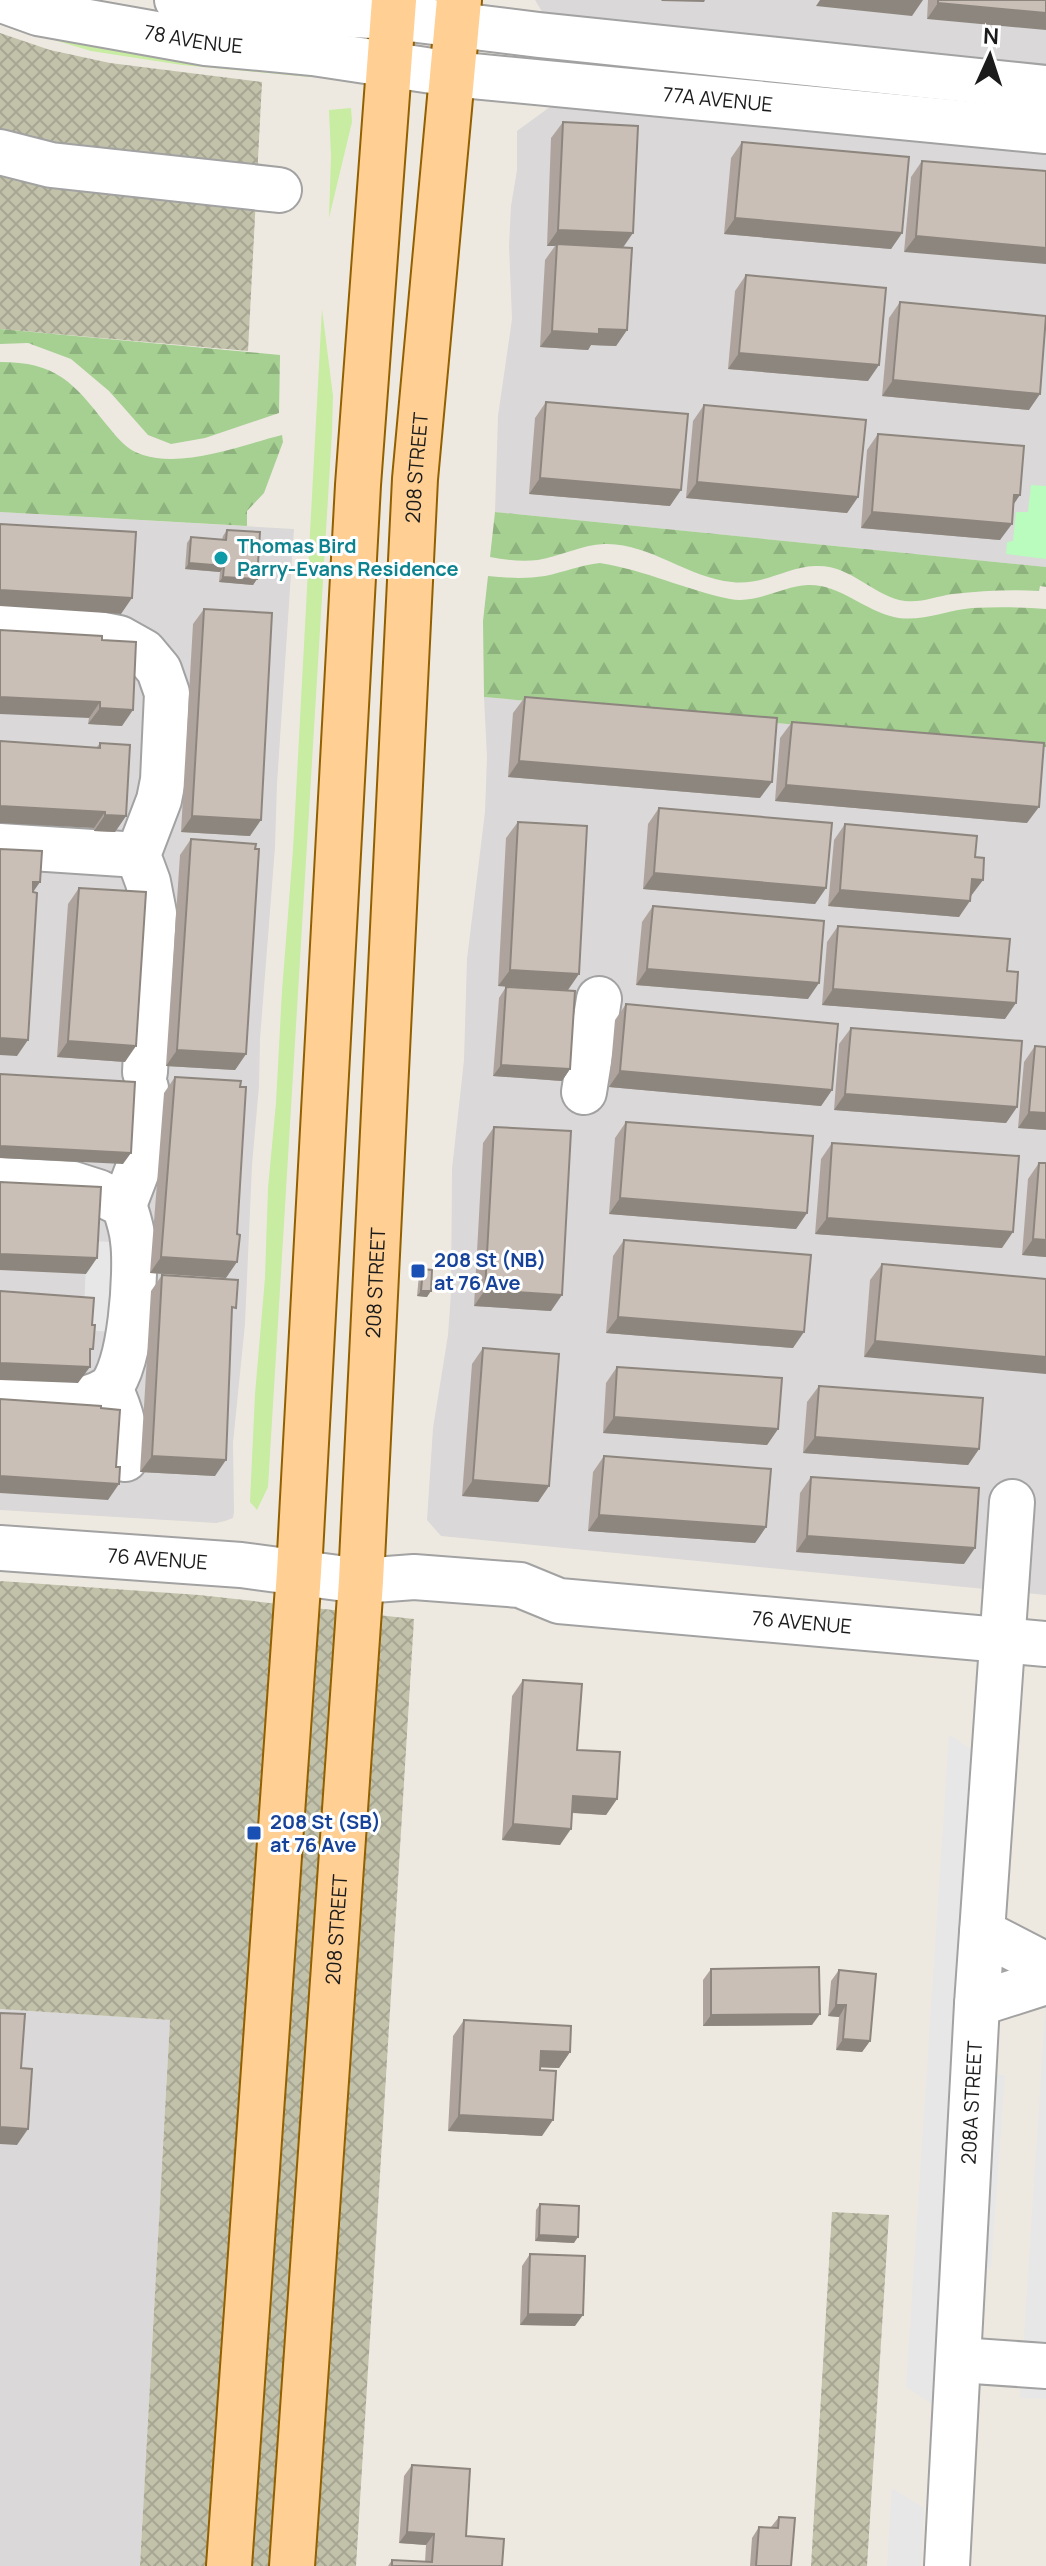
<svg xmlns="http://www.w3.org/2000/svg" width="1046" height="2566" viewBox="0 0 1046 2566" font-family="Manrope,sans-serif">
<defs>
<pattern id="construction-cross-hatch" width="8" height="8" patternUnits="userSpaceOnUse" patternTransform="scale(2)"><rect width="8" height="8" fill="#c2c2ab"/><path d="M0 0l8 8M0 8l8-8" fill="none" stroke="#a6a693"/></pattern>
<pattern id="forest-firs" width="22" height="20" patternUnits="userSpaceOnUse" patternTransform="scale(2)"><rect width="22" height="20" fill="#a5d092"/><path d="M5 1l3.5 6h-7zM16 11l3.5 6h-7z" fill="#8db27d"/></pattern>
</defs>
<rect width="100%" height="100%" fill="#eee9e0"/>
<!-- residential -->
<path fill="#dad8d8" d="M535,0H1046V67L544,15Z
M558,101L1046,150V567L495,512L498,416L512,319L509,246L511,206L517,170V131Z
M0,512L294,529L277,784L275,847L260,1039L259,1086L252,1165L245,1324L233,1443L234,1512L233,1518L225,1521L216,1523L0,1510Z
M484,697L1046,747V1595L441,1536L427,1520L433,1428L448,1335L451,1293L452,1169L464,1060L467,959L485,812L487,757Z
M0,2009L170,2020L140,2566H0Z"/>
<!-- construction -->
<path fill="url(#construction-cross-hatch)" d="M0,33L50,50L110,63L262,82L248,351L0,329Z
M0,1581L199,1595L414,1619L356,2566H140L170,2020L0,2009Z
M832,2212L889,2215L867,2566H811Z"/>
<!-- grass -->
<path fill="#c7eca2" d="M0,12L310,67L309,77L182,65L91,51L0,24Z
M351,108L352,122L329,218L331,156L329,110Z
M322,309L333,396L332,432L268,1487L257,1510L250,1502L255,1394L265,1278L268,1188L276,1103L282,991L293,850Z"/>
<!-- forest -->
<path fill="url(#forest-firs)" d="M0,329L280,355L279,413L205,438L171,444L148,435L109,391L71,359L28,343L0,344Z
M0,362C56,362 73,382 106,424C117,437 126,450 143,455C184,468 242,445 282,435L283,442L264,493L247,511V526L0,512Z
M495,512L1046,567V587L1040,586L1039,591C1010,589 981,591 953,594C937,596 922,603 905,601C872,596 851,564 815,566C787,567 762,586 732,582C688,578 648,542 604,544C582,545 560,556 538,560C522,562 506,560 490,557Z
M600,563C645,570 686,590 730,599C758,604 782,586 808,585C839,584 864,610 894,617C918,623 948,610 972,608C996,607 1022,607 1046,609V747L484,697L483,621L488,576C507,578 526,579 545,576C564,572 581,565 600,563Z"/>
<!-- park -->
<path fill="#b9fcbd" d="M1031,485L1046,486V559L1006,554L1007,542L1013,541L1016,512H1028Z"/>
<!-- parking -->
<path fill="#e7e7e7" d="M87,1241L116,1242L113,1332L83,1330Z
M949,1735L975,1751L935,2406L906,2387Z
M1046,1998V2399L1020,2398Z
M992,2074L1005,2075L991,2269L979,2268Z
M892,2488L924,2508L921,2566H887Z"/>
<g fill="none" stroke-linecap="round" stroke-linejoin="round">
<!-- minor casing -->
<g stroke="#a2a2a2" stroke-width="48">
<g id="minor">
<path id="s1" d="M2,0L38,13L206,43L313,53L452,74L1046,131"/>
<path d="M177,0L296,12L393,17L539,35L1046,88"/>
<path d="M0,152L51,165L279,190"/>
<path d="M0,627L89,632L119,638L144,652L159,670L167,693L163,780L159,800L138,855L148,882L154,913L145,1072"/>
<path d="M0,846L138,855"/>
<path d="M584,1092L599,999"/>
<path d="M0,1180L73,1184L98,1192L124,1205C128,1217 132,1228 133,1241C137,1269 131,1372 108,1389C78,1409 34,1399 0,1397"/>
<path d="M124,1205L142,1158L146,1088"/>
<path d="M110,1388C121,1412 127,1432 125,1459"/>
<path id="s2" d="M0,1548L241,1565L361,1581L414,1577L520,1585L559,1601L1046,1644"/>
<path d="M982,1932L1046,1965"/>
<path d="M977,2004L1046,1982"/>
<path d="M959,2360L1046,2366"/>
<path id="s3" d="M947,2566L977,2004L1012,1502"/>
</g>
</g>
<!-- major casing -->
<g stroke="#936000" stroke-width="48">
<g id="major">
<path d="M229,2566L299,1572L358,485L394,0"/>
<path id="s4" d="M292,2566L361,1581L415,479L459,0"/>
</g>
</g>
<!-- minor -->
<use href="#minor" stroke="#fff" stroke-width="44"/>
<!-- major -->
<use href="#major" stroke="#ffcf94" stroke-width="44"/>
</g>
<!-- wall -->
<path fill="#aea49d" d="M928,0H1046L927,19Z
M563,122L623,248L627,330L616,346L591,345L588,350L540,347L545,260L555,246H547L551,138Z
M742,142L902,233L891,249L724,234L731,158Z
M922,161L1046,171L904,252L911,177Z
M746,275L868,381L728,369L735,291Z
M900,302L1029,410L882,396L889,318Z
M546,402L670,506L529,494L535,418Z
M704,405L858,497L847,513L686,498L693,421Z
M878,434L1013,505L1000,540L861,528L867,450Z
M227,530L257,579L253,585L219,582L220,572L185,569L187,543L191,537L222,540L223,536Z
M204,609L250,836L181,832L193,624Z
M102,640L122,726L88,724Z
M525,697L760,798L508,777L513,713Z
M792,722L1027,823L775,801L780,738Z
M100,743L126,816L115,832L94,831L97,747Z
M659,808L826,888L815,904L643,889L648,824Z
M518,822L568,990L498,986L506,838Z
M845,824L983,880L970,896L959,917L828,906L834,840Z
M191,839L255,849L246,1054L235,1070L166,1066L180,855Z
M79,888L125,1062L57,1057L68,904Z
M653,906L808,999L636,985L642,922Z
M838,926L1007,971L1005,1019L822,1005L827,942Z
M506,987L570,1069L562,1081L493,1076L499,998Z
M626,1004L832,1090L821,1106L609,1087L615,1020Z
M851,1028L1017,1107L1006,1123L834,1110L839,1044Z
M1035,1046L1046,1047V1130L1018,1128L1024,1062Z
M175,1077L226,1278L150,1273L164,1093Z
M626,1122L807,1213L796,1229L609,1214L615,1138Z
M494,1127L551,1311L474,1306L483,1143Z
M832,1143L1002,1248L815,1234L821,1159Z
M1039,1163H1046V1257L1022,1255L1028,1179Z
M624,1240L793,1348L606,1333L613,1256Z
M882,1264L1046,1279L864,1357L870,1280Z
M423,1269L427,1297L417,1296L419,1275Z
M162,1275L232,1314L215,1476L140,1472L151,1291Z
M483,1348L549,1486L538,1502L462,1496L472,1364Z
M617,1367L778,1429L767,1445L603,1433L606,1383Z
M819,1386L979,1449L968,1465L803,1453L807,1402Z
M604,1456L766,1527L755,1543L588,1531L593,1472Z
M811,1477L964,1564L796,1552L800,1493Z
M523,1680L617,1799L606,1815L572,1813L560,1845L502,1840L512,1696Z
M711,1969L812,2025L703,2026V1980Z
M839,1970L870,2041L862,2052L836,2050L839,2017L828,2016L831,1981Z
M464,2020L570,2052L559,2068L541,2067L542,2136L448,2131L453,2036Z
M540,2204L574,2243L535,2241L536,2210Z
M530,2254L575,2326L520,2325L522,2266Z
M412,2465L466,2536L502,2566H388L392,2560L425,2562L426,2545L399,2543L404,2476Z
M779,2517L791,2566H750L752,2538L759,2527H771Z"/>
<!-- shaded-wall -->
<path fill="#8d867f" d="M662,0H705L704,2L661,1Z
M820,0H923L912,16L816,6Z
M938,3L1046,13V30L927,19Z
M735,218L902,233L891,249L724,234Z
M558,230L633,233L622,249L557,244L555,246H547Z
M916,236L1046,248V264L904,252Z
M599,329L627,330L616,346L591,345L588,350L540,347L552,331Z
M739,353L879,365L868,381L728,369Z
M893,380L1040,394L1029,410L882,396Z
M540,478L681,490L670,506L529,494Z
M697,482L858,497L847,513L686,498Z
M1014,495H1020L1009,511Z
M872,512L1012,524L1000,540L861,528Z
M189,563L224,566L220,572L185,569Z
M223,577L257,579L253,585L219,582Z
M0,590L132,598L121,614L0,606Z
M0,697L100,702L89,718L0,714Z
M100,708L133,710L122,726L88,724Z
M519,761L772,782L760,798L508,777Z
M786,785L1039,807L1027,823L775,801Z
M0,806L105,812L94,828L0,823Z
M105,815L126,816L115,832L94,831Z
M192,816L261,820L250,836L181,832Z
M654,873L826,888L815,904L643,889Z
M972,879L983,880L971,896L961,895Z
M33,882H40L29,898Z
M840,890L970,901L959,917L828,906Z
M647,969L819,983L808,999L636,985Z
M510,970L579,974L568,990L498,986Z
M833,989L1016,1003L1005,1019L822,1005Z
M0,1038L28,1040L17,1056L0,1055Z
M68,1041L136,1046L125,1062L57,1057Z
M177,1050L246,1054L235,1070L166,1066Z
M501,1065L570,1069L562,1081L493,1076Z
M620,1071L832,1090L821,1106L609,1087Z
M845,1094L1017,1107L1006,1123L834,1110Z
M1029,1112L1046,1113V1130L1018,1128Z
M0,1146L131,1153L123,1164L0,1158Z
M620,1198L807,1213L796,1229L609,1214Z
M827,1218L1013,1232L1002,1248L815,1234Z
M1033,1239L1046,1240V1257L1022,1255Z
M0,1254L97,1258L86,1274L0,1270Z
M161,1257L237,1262L226,1278L150,1273Z
M485,1290L562,1295L551,1311L474,1306Z
M421,1291H431L427,1297L417,1296Z
M618,1317L804,1332L793,1348L606,1333Z
M875,1341L1046,1357V1374L864,1357Z
M0,1363L90,1367L78,1383L0,1380Z
M614,1417L778,1429L767,1445L603,1433Z
M815,1437L979,1449L968,1465L803,1453Z
M152,1456L226,1460L215,1476L140,1472Z
M0,1476L119,1484L108,1500L0,1493Z
M473,1480L549,1486L538,1502L462,1496Z
M599,1515L766,1527L755,1543L588,1531Z
M807,1536L975,1548L964,1564L796,1552Z
M573,1796L617,1799L606,1815L562,1812Z
M513,1824L571,1829L560,1845L502,1840Z
M836,2005H846L839,2017L828,2016Z
M820,2014L812,2025L703,2026L711,2015Z
M843,2039L870,2041L862,2052L836,2050Z
M541,2051L570,2052L559,2068L530,2067Z
M459,2115L553,2120L542,2136L448,2131Z
M0,2127L28,2129L17,2145L0,2144Z
M539,2235L578,2237L574,2243L535,2241Z
M528,2314L583,2315L575,2326L520,2325Z
M407,2532L434,2534L426,2545L399,2543Z"/>
<!-- building -->
<path fill="#cabfb6" stroke="#8d867f" stroke-width="2" d="M938,0H1046V13L938,3Z
M563,122L638,126L633,233L558,230Z
M742,142L909,157L902,233L735,218Z
M922,161L1046,171V248L916,236Z
M557,244L632,248L627,330L599,329V334L552,331Z
M746,275L886,288L879,365L739,353Z
M900,302L1046,316L1040,394L893,380Z
M546,402L688,414L681,490L540,478Z
M704,405L866,420L858,497L697,482Z
M878,434L1024,446L1020,495H1014L1012,524L872,512Z
M0,524L136,532L132,598L0,590Z
M227,530L260,532L257,579L223,577L224,566L189,563L191,537L226,540Z
M204,609L272,613L261,820L192,816Z
M0,630L102,636V640L136,642L133,710L100,708V702L0,697Z
M525,697L777,718L772,782L519,761Z
M792,722L1044,743L1039,807L786,785Z
M0,741L100,748V743L130,745L126,816L105,815V812L0,806Z
M659,808L832,823L826,888L654,873Z
M518,822L587,826L579,974L510,970Z
M845,824L977,836L975,857L984,858L983,880L972,879L970,901L840,890Z
M191,839L256,844L255,849H259L246,1054L177,1050Z
M0,849L42,851L40,882H33V892L37,893L28,1040L0,1038Z
M79,888L146,892L136,1046L68,1041Z
M653,906L824,921L819,983L647,969Z
M838,926L1010,939L1007,971L1018,972L1016,1003L833,989Z
M506,987L575,991L570,1069L501,1065Z
M626,1004L838,1024L832,1090L620,1071Z
M851,1028L1022,1041L1017,1107L845,1094Z
M1035,1046L1046,1047V1113L1029,1112Z
M0,1074L135,1082L131,1153L0,1146Z
M175,1077L241,1081L240,1087H246L237,1234L240,1235L237,1262L161,1257Z
M626,1122L813,1136L807,1213L620,1198Z
M494,1127L571,1131L562,1295L485,1290Z
M832,1143L1019,1156L1013,1232L827,1218Z
M1039,1163H1046V1240L1033,1239Z
M0,1182L101,1187L97,1258L0,1254Z
M624,1240L811,1255L804,1332L618,1317Z
M882,1264L1046,1279V1357L875,1341Z
M423,1269L432,1270L431,1291H421Z
M162,1275L238,1280L236,1308L232,1307L226,1460L152,1456Z
M0,1291L94,1298L92,1325H95L93,1349H90V1367L0,1363Z
M483,1348L559,1354L549,1486L473,1480Z
M617,1367L782,1378L778,1429L614,1417Z
M819,1386L983,1398L979,1449L815,1437Z
M0,1399L101,1406V1408L120,1410L116,1467H120L119,1484L0,1476Z
M604,1456L771,1469L766,1527L599,1515Z
M811,1477L979,1488L975,1548L807,1536Z
M523,1680L582,1684L577,1750L620,1752L617,1799L573,1796L571,1829L513,1824Z
M819,1967L820,2014L711,2015V1969Z
M839,1970L876,1974L870,2041L843,2039L846,2005H836Z
M0,2013L25,2014L21,2068L32,2069L28,2129L0,2127Z
M464,2020L571,2026L570,2052L541,2051L540,2070L556,2071L553,2120L459,2115Z
M540,2204L579,2206L578,2237L539,2235Z
M530,2254L585,2256L583,2315L528,2314Z
M412,2465L470,2469L466,2536L504,2539L502,2566H392V2560L432,2562L434,2534L407,2532Z
M779,2517L795,2518L791,2566H756L759,2527L778,2528Z"/>
<!-- markers -->
<circle fill="#0f9aa8" stroke="#fff" stroke-width="3" cx="221" cy="558" r="8"/>
<g fill="#1a4fb4" stroke="#fff" stroke-width="3">
<rect x="410" y="1263" width="16" height="16" rx="4"/>
<rect x="246" y="1825" width="16" height="16" rx="4"/>
</g>
<g text-anchor="middle" stroke-width="6" stroke-linejoin="round" paint-order="stroke">
<!-- street labels -->
<g font-size="20" fill="#1b1b1b" stroke="#fff">
<text dy="7" stroke="none"><textPath href="#s1" startOffset="196">78 AVENUE</textPath></text>
<text dy="7" stroke="none"><textPath href="#s1" startOffset="724">77A AVENUE</textPath></text>
<text dy="7" stroke="none"><textPath href="#s4" startOffset="2102">208 STREET</textPath></text>
<text dy="7" stroke="none"><textPath href="#s4" startOffset="1286">208 STREET</textPath></text>
<text dy="7" stroke="none"><textPath href="#s2" startOffset="158">76 AVENUE</textPath></text>
<text dy="7" stroke="none"><textPath href="#s2" startOffset="808">76 AVENUE</textPath></text>
<text dy="7" stroke="none"><textPath href="#s4" startOffset="638">208 STREET</textPath></text>
<text dy="7" stroke="none"><textPath href="#s3" startOffset="464">208A STREET</textPath></text>
</g>
<!-- culture labels -->
<g font-size="20" font-weight="bold" fill="#0d838f" stroke="#fff" text-anchor="start">
<text x="237" y="553">Thomas Bird<tspan x="237" dy="23">Parry-Evans Residence</tspan></text>
</g>
<!-- transit labels -->
<g font-size="20" font-weight="bold" fill="#164399" stroke="#fff" text-anchor="start">
<text x="434" y="1267">208 St (NB)<tspan x="434" dy="23">at 76 Ave</tspan></text>
<text x="270" y="1829">208 St (SB)<tspan x="270" dy="23">at 76 Ave</tspan></text>
</g>
</g>
<!-- north arrow -->
<g transform="translate(990 56) rotate(3)" stroke="#ffffff" stroke-width="6" paint-order="stroke">
<path d="M0-6L14 30L0 20L-14 30Z" fill="#1b1b1b"/>
<text y="-12" font-size="22" font-weight="bold" text-anchor="middle" fill="#1b1b1b">N</text>
</g>
</svg>
